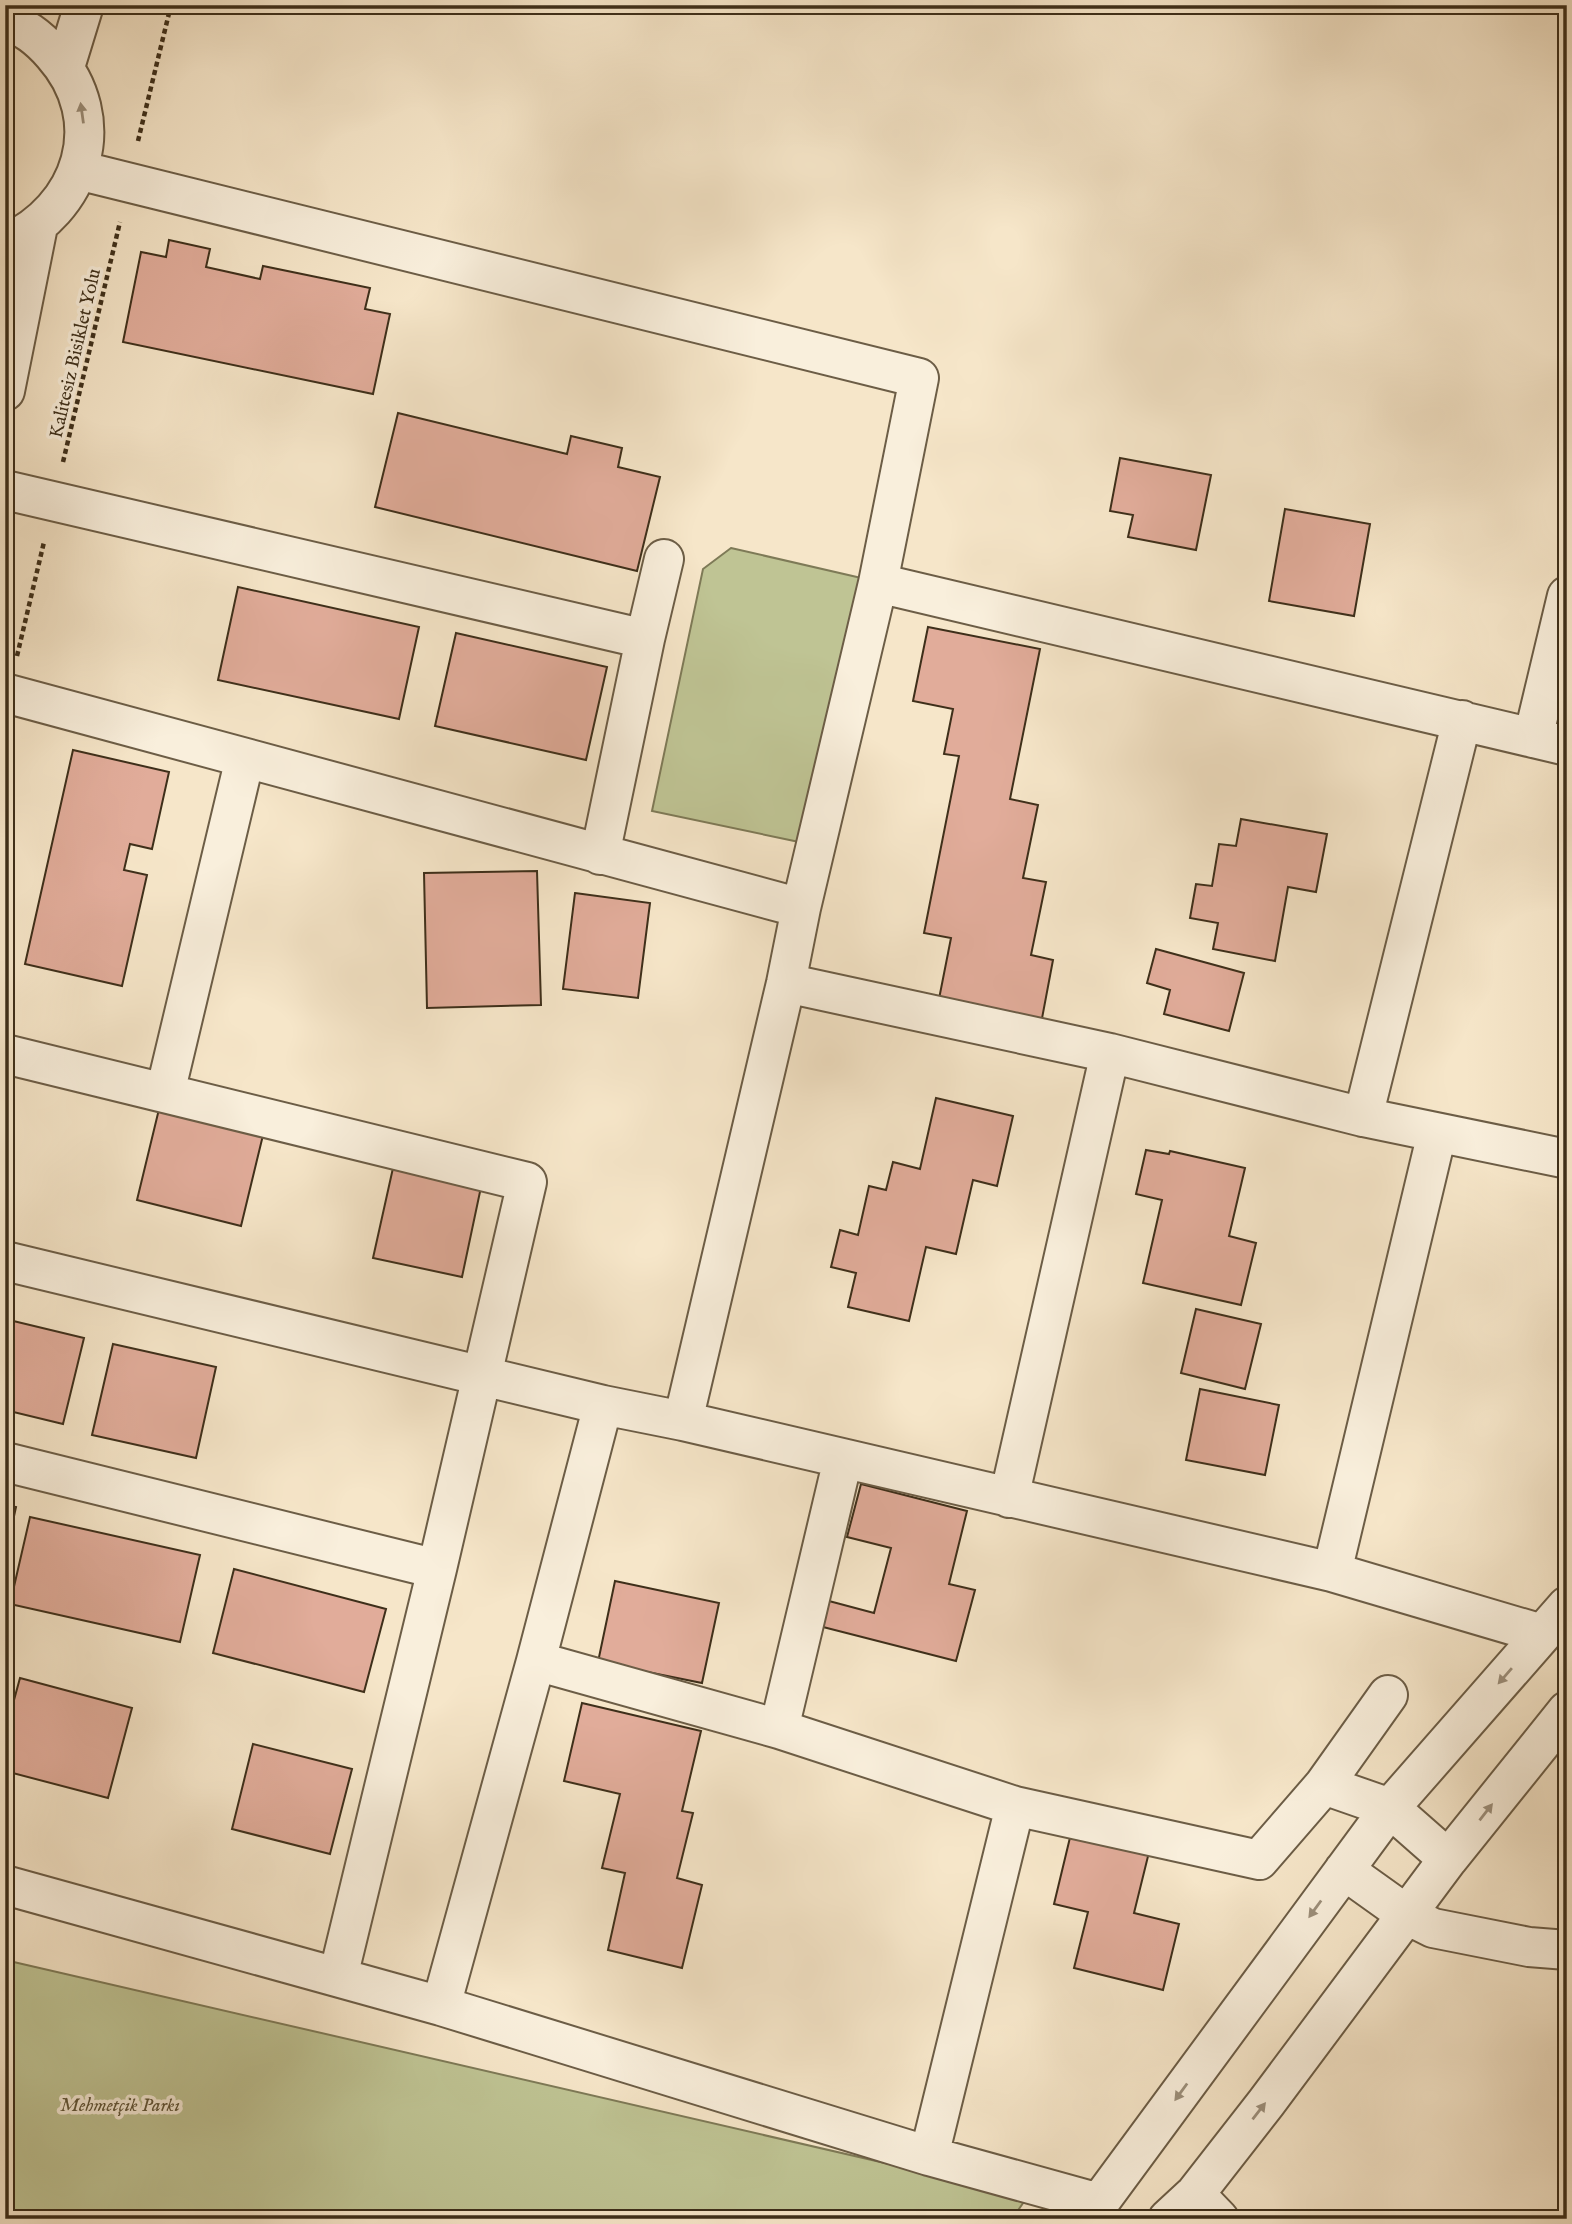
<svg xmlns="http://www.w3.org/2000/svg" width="1572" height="2224" viewBox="0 0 1572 2224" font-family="'IM FELL English',serif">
<rect width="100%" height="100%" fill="#f6e6c9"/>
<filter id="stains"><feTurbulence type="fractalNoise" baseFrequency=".00286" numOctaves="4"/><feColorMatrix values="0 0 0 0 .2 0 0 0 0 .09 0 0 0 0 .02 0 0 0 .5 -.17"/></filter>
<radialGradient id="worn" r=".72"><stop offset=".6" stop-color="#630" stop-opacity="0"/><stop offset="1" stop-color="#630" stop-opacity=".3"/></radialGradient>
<!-- green -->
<path fill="#bfc494" stroke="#7e7a57" stroke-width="2" d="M731,548L870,580L804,843L652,811L703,569Z
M5,1960L1028,2196L1012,2219H5Z"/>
<!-- building -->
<path fill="#e1ac9a" stroke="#3e2f1a" stroke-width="2" d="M169,240L210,249L206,267L260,279L263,266L370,288L365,309L390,314L373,394L123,342L141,252L166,257Z
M398,413L567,454L571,436L622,448L618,467L660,477L637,571L375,507Z
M1120,458L1211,475L1196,550L1128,537L1133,515L1110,511Z
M1285,509L1370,524L1354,616L1269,601Z
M238,587L419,627L399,719L218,680Z
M928,627L1040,649L1010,799L1038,805L1023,878L1046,882L1031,955L1053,960L1040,1029L938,1004L951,938L924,933L959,756L944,754L953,709L913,701Z
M456,633L607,667L586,760L435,726Z
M73,750L169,772L152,849L130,844L124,870L147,875L122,986L25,964Z
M1241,819L1327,834L1316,892L1288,887L1275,961L1213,949L1218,923L1190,918L1196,884L1212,886L1219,844L1236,846Z
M537,871L541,1005L427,1008L424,873Z
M575,893L650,903L638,998L563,989Z
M1156,949L1244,973L1229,1031L1164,1014L1170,990L1147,983Z
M936,1098L1013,1116L997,1186L973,1180L956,1254L926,1247L909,1321L848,1307L856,1273L831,1267L840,1230L858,1235L869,1186L886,1190L893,1162L920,1169Z
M160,1105L264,1131L241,1226L137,1200Z
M1146,1150L1169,1154L1170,1151L1245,1168L1229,1236L1256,1243L1241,1305L1143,1283L1162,1200L1136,1194Z
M393,1168L481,1187L462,1277L373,1258Z
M1196,1309L1261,1324L1245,1389L1181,1373Z
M5,1319L84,1338L63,1424L5,1410Z
M113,1344L216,1367L196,1458L92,1435Z
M1200,1389L1279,1405L1265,1475L1186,1460Z
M861,1484L967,1511L949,1584L975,1590L956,1661L823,1627L829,1601L874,1613L891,1548L847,1537Z
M5,1505L16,1507L5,1558Z
M30,1517L200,1555L180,1642L10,1604Z
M234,1569L386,1609L364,1692L213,1653Z
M615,1581L719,1603L702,1683L598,1662Z
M20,1678L132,1708L108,1798L5,1771V1733Z
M582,1703L701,1731L682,1811L693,1813L677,1878L702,1885L682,1968L608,1950L625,1873L602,1868L620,1794L564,1781Z
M253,1744L352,1769L330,1854L232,1829Z
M1074,1821L1152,1840L1134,1913L1179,1924L1163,1990L1074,1968L1088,1912L1054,1904Z"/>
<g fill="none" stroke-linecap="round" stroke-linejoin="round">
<!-- minor casing -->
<g stroke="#6c5d46" stroke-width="42">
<path id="minor" d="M5,21C24,26 41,40 53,54C112,120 83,210 5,244
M65,67L84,5
M78,170L919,378L878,583L801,908L786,983L683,1421
M5,391L38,226
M5,490L645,639
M878,583L1567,746
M5,693L801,908
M1533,738L1567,596
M600,855L645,639L664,559
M786,983L1110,1053L1363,1117L1567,1159
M5,1054L527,1182L437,1569L338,1977
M165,1093L245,758
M1363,1117L1462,720
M5,1261L603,1405L683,1421L1332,1572L1542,1634
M5,1462L437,1569
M1009,1498L1110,1053
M1332,1572L1437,1133
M536,1661L779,1729L1015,1806L1259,1860L1324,1785L1390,1808L1448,1859
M779,1729L843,1459
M1324,1785L1388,1695
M1344,1870L1407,1915L1433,1928L1529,1947L1567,1950
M5,1885L441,2006L929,2156L1099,2203
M441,2006L536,1661L603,1405
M929,2156L1015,1806
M1195,2194L1219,2219
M1092,2219L1099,2203L1390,1808L1567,1606
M1168,2219L1195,2194L1266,2103L1448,1859L1567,1711"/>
</g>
<!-- path -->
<path stroke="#3e2f1a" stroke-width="4.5" stroke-dasharray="5 3.5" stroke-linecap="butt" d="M138,141L171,5
M63,462L120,222
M17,656L44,542"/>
<!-- minor -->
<use href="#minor" stroke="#f9efdc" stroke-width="38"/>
</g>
<!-- one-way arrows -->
<defs><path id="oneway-solid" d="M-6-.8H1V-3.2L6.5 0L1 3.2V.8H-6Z" transform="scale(1.75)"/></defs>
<g fill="#9c8f7b">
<use href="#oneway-solid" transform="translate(82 113) rotate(-98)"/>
<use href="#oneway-solid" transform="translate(1505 1676) rotate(131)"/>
<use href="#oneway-solid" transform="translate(1486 1812) rotate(-52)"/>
<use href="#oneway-solid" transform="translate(1315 1909) rotate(126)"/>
<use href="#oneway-solid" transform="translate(1181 2092) rotate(126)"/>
<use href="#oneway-solid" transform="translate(1259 2111) rotate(-52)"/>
</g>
<g text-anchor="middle" stroke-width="7" stroke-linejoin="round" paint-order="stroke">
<!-- street labels -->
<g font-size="19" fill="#3e2f1a" stroke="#f9efdc">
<text transform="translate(74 353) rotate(-77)" y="7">Kalitesiz Bisiklet Yolu</text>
</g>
<!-- park labels -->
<g font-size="19" font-style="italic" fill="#5e5438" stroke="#f9efdc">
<text x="120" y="2111">Mehmetçik Parkı</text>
</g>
</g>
<!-- margin -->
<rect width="1572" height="2224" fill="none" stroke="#f6e6c9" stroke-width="28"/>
<rect x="7" y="7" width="1558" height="2210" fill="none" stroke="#3e2f1a" stroke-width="3.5"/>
<rect x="14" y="14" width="1544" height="2196" fill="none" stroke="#3e2f1a" stroke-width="2"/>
<rect width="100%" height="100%" filter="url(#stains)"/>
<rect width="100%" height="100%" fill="url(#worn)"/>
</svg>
